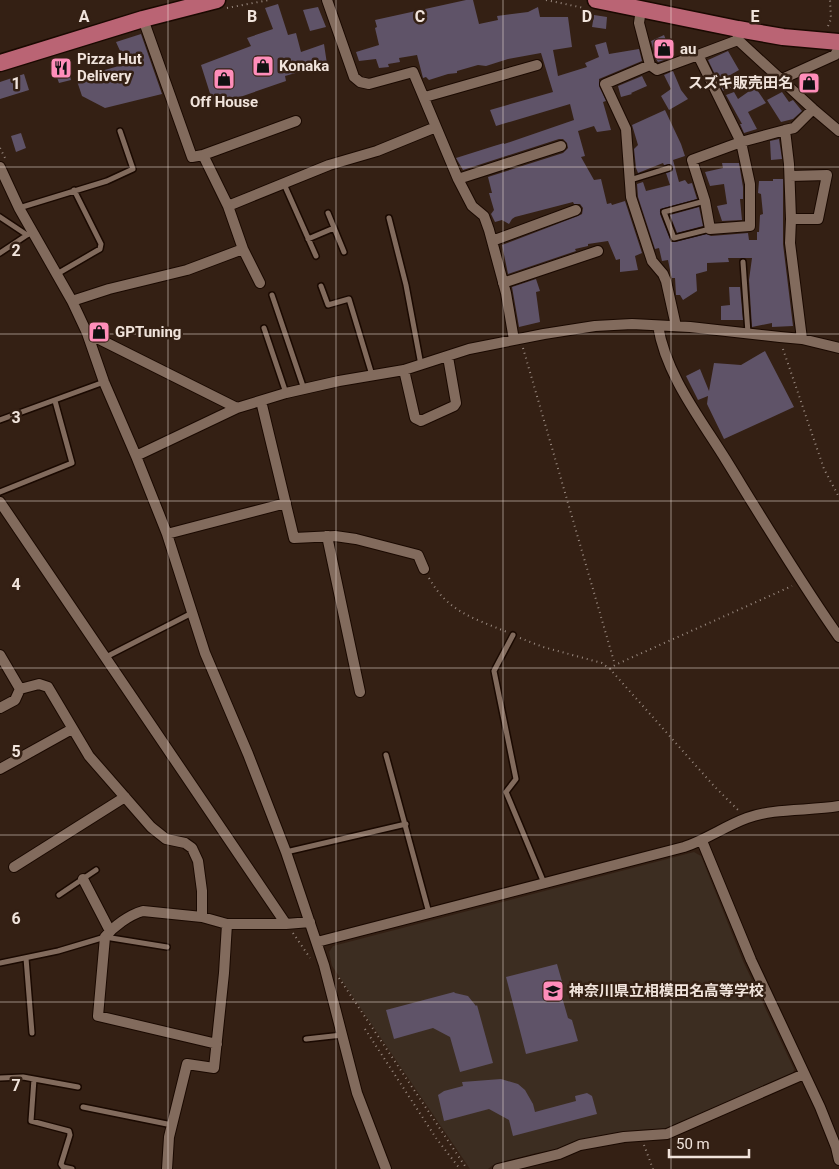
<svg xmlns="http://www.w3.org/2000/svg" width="839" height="1169" viewBox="0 0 839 1169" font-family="Roboto,'Noto Sans JP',sans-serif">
<rect width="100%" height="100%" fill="#342014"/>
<!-- education -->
<path fill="#3c2d21" d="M694,852L701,856L743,961L794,1069L793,1074L668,1129L639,1130L581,1141L556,1150L536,1153L503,1162L493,1165L488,1169H470L332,966L329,952L333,946Z"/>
<!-- building -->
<path fill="#5f5368" d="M466,0H473L479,24L498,20L497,16L528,12L538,7L540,17H568L572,47L553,50L558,76L587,67L585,63L599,57L595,45L606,42L609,54L639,49L642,61L599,79V86L606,101L603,102L611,130L597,132L594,126L578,131L585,156L581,157L594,180L601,179L607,204L611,203L612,205L625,201L642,253L635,256L638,270L620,272V259L616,260L608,241L588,244V246L575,249L576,251L508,274L502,245L578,216L582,214L583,208L580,204H574L573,202L515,217L512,219L509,224L502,220L495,222L491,214L494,210L489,193H492L488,177L563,153L568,148L567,143L563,139H559L463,170L456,158L494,146L504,143V144L574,120L570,104L496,126L490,110L553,92L541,53L508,59L486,66L478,65L457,71V73L448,74L429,80L426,77L423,78L417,55L399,58L400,62L388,64L389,67L379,68L376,59L359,61L356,52L379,45L375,28L377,27L375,20Z
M278,4L288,35L296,33L301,52L324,44L327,64L285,76L286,81L214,106L201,65L251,46L247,38L273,29L265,8Z
M318,7L326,27L310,31L303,10Z
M594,15L607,17L606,29L592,27Z
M141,34L162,94L105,108L82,96L76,78L126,64L116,42Z
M664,35L673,57L658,62L656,59L651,41Z
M728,51L739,70L725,78L731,88L723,91L708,60Z
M66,60L71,80L59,83L52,64Z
M673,71L681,90L688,99L669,110L661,96L671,89L664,75Z
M24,74L29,90L0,99V82Z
M642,76L647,86L631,93L632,94L621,97L618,86Z
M755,87L766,103L748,112L757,129L744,133L740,124H742L726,95L734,92L738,99Z
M782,92L789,102L793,100L802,111L793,119L781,122L767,100Z
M665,110L681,144L685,156L673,160L679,182L685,180L688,184L692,183L697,199L660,209V214L671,242H675L706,234L711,236L748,233L749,240H757V232H759L760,215L763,214L761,194L758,193L759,181H773V179H783V244L793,326L772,327V323L752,327L749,280L752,258H728L729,262L707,263V271L696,274L697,291L683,300L680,295H676L675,278H672L671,275L668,260L662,261L659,248L655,249L638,197L637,184L643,182L646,191L670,185L666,173L672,171L673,167L670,164L664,165L663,163L638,173L636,168L634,149L638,145L632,125Z
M21,133L26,148L16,152L11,136Z
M779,139L782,159L771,160L770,141Z
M722,163H739L743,187V199H740L742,220L722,221L717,206L727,204L724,184L710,186L705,172L723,168Z
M699,207L703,226L677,233L670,215Z
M536,279L540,291L536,292L540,322L519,327L512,287Z
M729,287H740L743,320H721V306L730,305Z
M765,351L794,407L724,439L707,404L708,396L698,400L686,376L700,369L709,391L714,363L741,365Z
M557,964L563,985L560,990L568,1018L572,1020L578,1041L526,1054L506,977Z
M454,992L455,993L468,996L476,1006L477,1005L493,1063L460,1072L450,1037L433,1028L394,1039L386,1010Z
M501,1079L518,1084L525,1090L533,1104L535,1112L576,1101L575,1096L587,1093L592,1096L597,1114L513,1136L509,1120L489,1109L444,1121L438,1095L444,1091L463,1086L462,1082Z"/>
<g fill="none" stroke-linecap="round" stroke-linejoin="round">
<!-- service casing -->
<g stroke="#1a0901" stroke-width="8">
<path id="service" d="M630,180L669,168
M284,184L316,256
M705,201L664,212L674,238L710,229
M19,208L107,181L133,169L120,131
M328,213L344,252
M0,217L27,235L33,232
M389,218L406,285L421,365
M308,239L334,228
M0,253L27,235
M743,262L748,333
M57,274L100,249L101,244L74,190
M321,286L328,305L349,299L372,375
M272,295L304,389
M264,328L286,393
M0,420L104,382
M0,492L72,463L55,401
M513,635L494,671L516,779L506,792L544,883
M106,657L192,613
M386,755L429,913
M286,852L406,824
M59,895L96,870
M26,958L32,1033
M0,963L58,951L105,937L167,947
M306,1039L342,1035
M0,1078L23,1077L34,1079L31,1121L69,1131L70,1135L61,1164L63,1167L72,1169
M34,1079L78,1087
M83,1107L172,1125"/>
</g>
<!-- minor casing -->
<g stroke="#1a0901" stroke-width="12">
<path id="minor" d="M327,0L354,77L360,82L369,84L413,72L458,179L472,206L484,216L489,230L506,293L514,340
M641,9L639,23L650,65L605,84L626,129L631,197L652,261L663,274L666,281L676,326
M143,19L192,157L203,155L296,121
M738,34V40L813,109L839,131
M738,40L698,55L741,142L750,184V226L710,229L705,201L692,160L741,142L785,130L789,164L791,219L790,243L802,339
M650,65L657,70L698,55
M782,79L835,55L839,48
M425,97L537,65
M785,130L794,128L813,109
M0,167L19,208L72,301L87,333L104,382L136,456L167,534L205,653L248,754L286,852L324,965L357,1093L386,1169
M790,176L827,175L818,219H791
M458,179L561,146
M228,206L329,165L377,151L436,127
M492,241L576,210
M243,249L260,283
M503,283L598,251
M72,301L109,289L187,270L243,249L228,206L203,155
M658,326C666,375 700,418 726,460C763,520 799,580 839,637
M87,333L237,408
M404,370L415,418L421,421L454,406L456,403L448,357
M261,401L294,538L335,536L356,539L418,555L424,569
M136,456L237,408L286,393L339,381L404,370L469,349L544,334L595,326L632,324L690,327L780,337L802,339L839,348
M0,502L286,924
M167,534L286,503
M327,536L360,692
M0,655L20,689L39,684L48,687L89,756L151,827L166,839L185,843L192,848L198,861L202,891V917
M0,708L15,700L20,689
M0,769L72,729
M702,841L751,960L820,1107L836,1147L839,1160
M14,867L125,797
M83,879L110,931
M317,942L684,847C706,840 725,826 747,818C773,808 811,811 839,806
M217,1044L98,1016L105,937C114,926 129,915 143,911L202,917L227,924
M167,1169L169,1137L187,1064L214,1068L224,973L227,924H286L310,922
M498,1169L559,1154L580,1145L624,1137L667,1134L804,1074"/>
</g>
<!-- primary casing -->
<g stroke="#1a0901" stroke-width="19">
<path id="primary" d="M596,0L738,29L783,37L839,42
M0,63L143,19L217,0"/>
</g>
<!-- path -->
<path stroke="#9a8a80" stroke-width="2" stroke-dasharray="1 4" stroke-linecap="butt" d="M546,0L584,8
M227,8L269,0
M828,26L831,19L830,0
M0,148L5,158
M523,348L615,665
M783,349L824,469L839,497
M429,578C448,612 473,618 507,632
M520,638L543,647L602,663L610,669L714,786L739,811
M610,669L615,665L792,586
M293,933L310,958
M339,978L467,1169
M365,1029L436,1138L460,1169
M644,1145L653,1169"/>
<!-- service -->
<use href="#service" stroke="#826b5d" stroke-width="5"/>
<!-- minor -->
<use href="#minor" stroke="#826b5d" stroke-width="10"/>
<!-- primary -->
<use href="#primary" stroke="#ba6474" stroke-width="16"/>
</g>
<!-- grid -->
<path fill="none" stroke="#f1e4dc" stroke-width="1" stroke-opacity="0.55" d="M168,0V1169M336,0V1169M503,0V1169M671,0V1169M0,167H839M0,334H839M0,501H839M0,668H839M0,835H839M0,1002H839"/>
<!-- icons -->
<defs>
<g id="shop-square" transform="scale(1.125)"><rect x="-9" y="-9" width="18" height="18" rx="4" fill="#ff8eba" stroke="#342014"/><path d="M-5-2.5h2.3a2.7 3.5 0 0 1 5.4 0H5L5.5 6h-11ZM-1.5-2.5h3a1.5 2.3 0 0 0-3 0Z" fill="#111"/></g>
<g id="restaurant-square" transform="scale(1.125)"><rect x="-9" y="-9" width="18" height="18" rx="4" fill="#ff8eba" stroke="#342014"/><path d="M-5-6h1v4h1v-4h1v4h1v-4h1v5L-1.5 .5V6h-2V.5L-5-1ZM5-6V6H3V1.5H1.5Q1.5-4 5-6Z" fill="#111"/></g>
<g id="school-square" transform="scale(1.125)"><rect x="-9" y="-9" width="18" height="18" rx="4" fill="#ff8eba" stroke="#342014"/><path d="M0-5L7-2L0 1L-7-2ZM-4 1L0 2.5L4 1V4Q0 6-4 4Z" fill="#111"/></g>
</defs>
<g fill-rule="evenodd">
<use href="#shop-square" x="664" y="49"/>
<use href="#shop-square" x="263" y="66"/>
<use href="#restaurant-square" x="61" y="68"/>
<use href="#shop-square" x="224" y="79"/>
<use href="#shop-square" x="809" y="83"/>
<use href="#shop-square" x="99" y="332"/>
<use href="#school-square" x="553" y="991"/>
</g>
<g text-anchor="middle" stroke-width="5" stroke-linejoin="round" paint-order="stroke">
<!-- poi labels -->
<g font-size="15" font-weight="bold" fill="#f1e4dc" stroke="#342014" text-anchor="start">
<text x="680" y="54">au</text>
<text x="77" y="64">Pizza Hut<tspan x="77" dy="17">Delivery</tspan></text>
<text x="279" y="71">Konaka</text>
<text x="793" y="88" text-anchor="end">スズキ販売田名</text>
<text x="224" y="107" text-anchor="middle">Off House</text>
<text x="115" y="337">GPTuning</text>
<text x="569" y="996">神奈川県立相模田名高等学校</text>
</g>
</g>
<g font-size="16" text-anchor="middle" font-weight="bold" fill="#f1e4dc" stroke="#342014" stroke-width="5" stroke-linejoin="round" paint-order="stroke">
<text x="84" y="22">A</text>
<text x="252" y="22">B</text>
<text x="420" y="22">C</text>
<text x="587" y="22">D</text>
<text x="755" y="22">E</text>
<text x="16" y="89">1</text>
<text x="16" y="256">2</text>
<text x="16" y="423">3</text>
<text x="16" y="590">4</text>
<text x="16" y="757">5</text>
<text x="16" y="924">6</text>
<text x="16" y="1091">7</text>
</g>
<!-- scale -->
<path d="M669 1149v8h80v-8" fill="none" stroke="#f1e4dc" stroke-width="2.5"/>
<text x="676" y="1149" font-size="15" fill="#f1e4dc" stroke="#342014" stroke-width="4" paint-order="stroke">50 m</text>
</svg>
